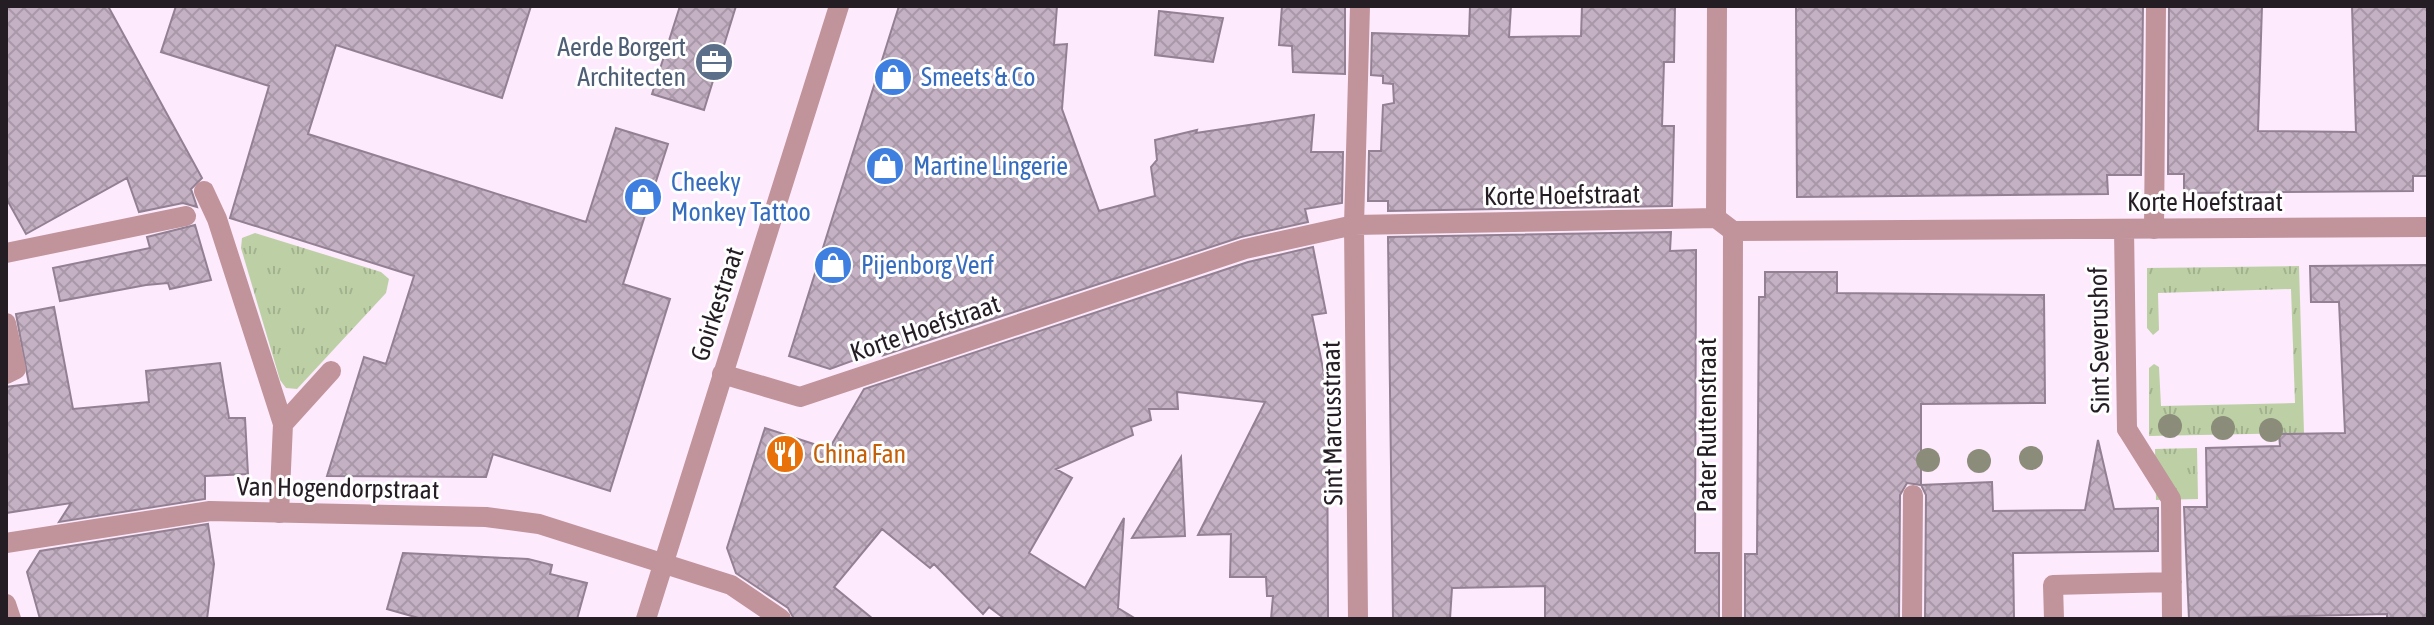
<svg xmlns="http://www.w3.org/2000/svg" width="2434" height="625" viewBox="0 0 2434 625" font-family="'Asap Condensed',sans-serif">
<defs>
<pattern id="grass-tufts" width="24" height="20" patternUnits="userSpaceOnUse" patternTransform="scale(2)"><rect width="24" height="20" fill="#bdd0a5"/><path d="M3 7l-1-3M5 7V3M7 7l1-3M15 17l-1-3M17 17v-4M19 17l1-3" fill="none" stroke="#a2b28e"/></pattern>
<pattern id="building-cross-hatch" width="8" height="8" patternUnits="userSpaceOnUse" patternTransform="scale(2)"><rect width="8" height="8" fill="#c4b1c4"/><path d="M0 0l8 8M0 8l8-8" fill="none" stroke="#a898a8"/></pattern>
</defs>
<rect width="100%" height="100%" fill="#fdeafd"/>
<!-- grass -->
<path fill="url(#grass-tufts)" d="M255,233L381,272L389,279L386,293L297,389L286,388L280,380L241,248L242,238Z
M2299,266L2304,433L2149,436V368L2154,364L2159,367L2161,406L2295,403L2291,289L2158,293L2159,330L2153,335L2147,328V268Z
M2197,448L2198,499L2156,500L2155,449Z"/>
<!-- building -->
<path fill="url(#building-cross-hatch)" stroke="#938193" stroke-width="2" d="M6,6H108L202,178L191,189L197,207L183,203L139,212L127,178L26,234L6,198Z
M176,6H531L502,98L336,45L308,134L586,222L616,128L668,144L623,284L670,299L610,491L493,454L486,477L327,476L364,357L386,364L414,276L230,218L269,86L161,52Z
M680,6H736L704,110L652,94Z
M899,6H1057L1054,45L1067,44L1062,109L1099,211L1155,196L1151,167L1157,160L1155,140L1197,130L1196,133L1314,115L1311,152H1343L1342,203L1305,209L1308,222L1241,237L884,355L890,347L830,369L789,356Z
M1282,6H1345V74L1293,72L1292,46L1279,45Z
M1470,6H1511L1509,37L1581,36L1582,6H1675L1674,62H1664L1662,126H1674L1672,206L1388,211V201H1368L1369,151H1381L1383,105L1394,103L1393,84L1383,83V76L1371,75L1372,33L1469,36Z
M1796,6H2143L2141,175H2107L2108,194L1797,197Z
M2169,6H2262L2258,131L2356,132L2352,6H2428V176H2413V191L2184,193V174H2168Z
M1159,11L1223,18L1213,62L1155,55Z
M195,225L211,280L170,289L168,283L146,285L60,301L53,268L150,248L147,237Z
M1671,232L1670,251L1696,250L1695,553H1719V619H1545V586L1452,588L1450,619H1393L1388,237Z
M1313,247L1326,313L1312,315L1327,388L1328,619H1271L1273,596H1267L1266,577H1230L1231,534L1198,535L1265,402L1177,392L1178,409H1149L1151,420L1131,427L1133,435L1056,469L1072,478L1029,553L1085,588L1124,518L1118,608L1136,619H1005L989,607L983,614L934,564L930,568L882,529L834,587L873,619H794L788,608L736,573L727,548L765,428L829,449L864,389L1248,262Z
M2427,265L2428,619H2387V614L2189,619L2184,507H2207L2206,448L2280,446L2279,434L2345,433L2339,302H2311L2310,266Z
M1765,272H1837V293L2044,295L2045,403L1921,404V485L1907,483L1900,495L1899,619H1745V554H1757L1759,297H1765Z
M54,307L73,409L149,402L146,371L220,363L229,418H245L248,474L205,476V499L59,522L71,503L6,513V387L29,384L16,314Z
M2098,440L2114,509L2158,508V551L2013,553L2014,619H1925L1926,495L1921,485L1992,482L1993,511L2085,510Z
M1181,457L1185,536L1132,538Z
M208,524L214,564L207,619H40L27,572L40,551Z
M403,553L528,559L552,565L550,574L587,583L577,619H422L387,609Z"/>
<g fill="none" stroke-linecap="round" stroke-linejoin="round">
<!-- service -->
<path stroke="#c1939b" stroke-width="20" d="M204,191L217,219L283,424L279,513
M1354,225L1360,6
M2154,229L2156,6
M6,253L186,216
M6,323L16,369L6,374
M283,424L331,371
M2127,429L2171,499L2172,619
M1912,619L1913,495
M2054,619L2053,585L2172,582"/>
<!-- minor -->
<path stroke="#c1939b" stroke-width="20" d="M1716,218L1717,6
M1354,225L1358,619
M2124,229L2127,429
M722,374L800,397L1245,249L1354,225L1716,218L1733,231L2428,227
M6,543L210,511L486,517L539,524L731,585L781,619
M6,604L11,619
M1732,619L1733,231"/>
<!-- tertiary -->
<path stroke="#c1939b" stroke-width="20" d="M646,619L839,6"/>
</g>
<!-- trees -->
<g fill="#8b8d7a">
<circle cx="2170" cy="426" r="12"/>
<circle cx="2223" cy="428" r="12"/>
<circle cx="2271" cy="430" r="12"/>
<circle cx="2031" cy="458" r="12"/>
<circle cx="1928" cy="460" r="12"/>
<circle cx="1979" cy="461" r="12"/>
</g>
<!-- icons -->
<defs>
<g id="office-disc" transform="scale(2)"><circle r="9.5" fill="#5c6f8a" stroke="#fefefe"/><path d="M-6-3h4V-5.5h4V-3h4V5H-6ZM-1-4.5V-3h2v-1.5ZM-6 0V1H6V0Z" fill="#fff"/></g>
<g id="shop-disc" transform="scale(2)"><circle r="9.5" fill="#3f7fe0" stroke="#fefefe"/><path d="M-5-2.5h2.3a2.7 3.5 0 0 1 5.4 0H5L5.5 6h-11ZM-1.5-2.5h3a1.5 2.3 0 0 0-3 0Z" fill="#fff"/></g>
<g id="restaurant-disc" transform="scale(2)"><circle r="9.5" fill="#e8710a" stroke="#fefefe"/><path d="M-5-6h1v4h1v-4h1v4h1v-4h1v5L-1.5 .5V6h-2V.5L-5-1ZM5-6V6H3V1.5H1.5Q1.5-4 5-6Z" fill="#fff"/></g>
</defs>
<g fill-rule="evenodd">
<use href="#office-disc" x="714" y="62"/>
<use href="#shop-disc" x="893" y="77"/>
<use href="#shop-disc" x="885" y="166"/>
<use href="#shop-disc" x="643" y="197"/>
<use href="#shop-disc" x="833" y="265"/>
<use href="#restaurant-disc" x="785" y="454"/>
</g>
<g text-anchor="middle" stroke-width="6" stroke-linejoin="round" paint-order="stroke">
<!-- service labels -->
<g font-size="26" fill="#4e5e75" stroke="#fefefe" text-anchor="end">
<text x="686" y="56">Aerde Borgert<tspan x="686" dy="30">Architecten</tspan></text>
</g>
<!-- shop labels -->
<g font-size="26" fill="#366cbe" stroke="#fefefe" text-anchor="start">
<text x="921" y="86">Smeets &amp; Co</text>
<text x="913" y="175">Martine Lingerie</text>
<text x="671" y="191">Cheeky<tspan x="671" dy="30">Monkey Tattoo</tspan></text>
<text x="861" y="274">Pijenborg Verf</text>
</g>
<!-- street labels -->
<g font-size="26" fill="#241d24" stroke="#fefefe">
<text transform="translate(1562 195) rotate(-1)" y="9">Korte Hoefstraat</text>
<text x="2205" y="211">Korte Hoefstraat</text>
<text transform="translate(717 304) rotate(-72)" y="9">Goirkestraat</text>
<text transform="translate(925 328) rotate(-19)" y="9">Korte Hoefstraat</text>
<text transform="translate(2099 340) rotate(-91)" y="9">Sint Severushof</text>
<text transform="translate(1332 423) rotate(-91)" y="9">Sint Marcusstraat</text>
<text transform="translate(1707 425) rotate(-90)" y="9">Pater Ruttenstraat</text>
<text transform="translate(338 488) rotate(1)" y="9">Van Hogendorpstraat</text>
</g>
<!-- food labels -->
<g font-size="26" fill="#c56008" stroke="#fefefe" text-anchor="start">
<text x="813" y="463">China Fan</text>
</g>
</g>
<!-- border -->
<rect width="2434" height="625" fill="none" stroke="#241d24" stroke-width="16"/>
</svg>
